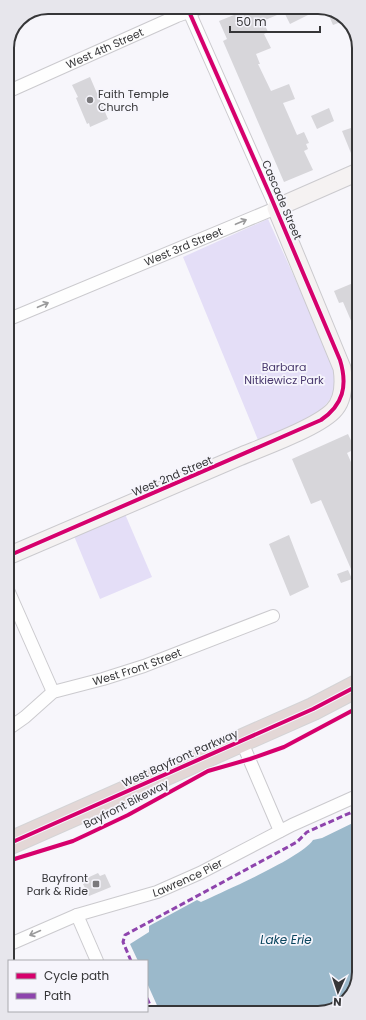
<svg xmlns="http://www.w3.org/2000/svg" width="366" height="1020" viewBox="0 0 366 1020" font-family="Poppins,sans-serif">
<rect width="100%" height="100%" fill="#f7f6fb"/>
<!-- green -->
<path fill="#e4def7" d="M268,219L334,365C335,374 336,382 334,390C326,418 282,430 258,440L183,257Z
M125,514L152,577L100,599L74,536Z"/>
<!-- water -->
<path fill="#9bb9cb" d="M359,820V972L350,997L329,1012H160L147,983V961H138L130,944L149,932V926L197,900L201,902C224,891 301,858 313,840L322,838Z"/>
<!-- building -->
<path fill="#d7d6da" d="M254,7L322,8L290,24L284,12L263,21L268,32L264,34L271,48L256,54L260,64H258L271,91L289,84L295,99L283,103L297,135L304,132L309,143L306,144L308,149L304,151L313,170L284,182L223,41L227,39L219,21Z
M326,9L343,16L346,20L333,25Z
M90,77L108,119L90,127L89,123L87,124L76,98L78,97L72,85Z
M329,108L334,121L317,129L311,116Z
M354,127L355,130L358,129V162L355,163L342,131Z
M358,281V337L343,302L339,303L334,291Z
M348,434L355,449L347,453L358,478V566L351,569L321,500L311,504L292,459Z
M289,535L309,587L290,596L269,544Z
M348,570L352,579L341,583L337,574Z
M98,873L100,876L105,874L111,887L89,896L83,884L88,881L87,878Z"/>
<g fill="none" stroke-linecap="round" stroke-linejoin="round">
<!-- street casing -->
<g stroke="#cbcace" stroke-width="14">
<g id="street">
<path id="s1" d="M7,92L177,16L203,7"/>
<path id="s2" d="M7,320L276,208L187,7"/>
<path d="M8,590L53,692"/>
<path id="s3" d="M8,729L25,717L53,692L103,679L144,666L273,616"/>
<path d="M241,740L280,831"/>
<path d="M77,915L97,961"/>
<path id="s4" d="M8,945L77,915L157,892L200,873L292,825L359,795"/>
<path d="M118,1011L119,1013"/>
</g>
</g>
<!-- secondary casing -->
<g stroke="#cbcace" stroke-width="19">
<path id="secondary" d="M8,556C85,523 162,490 239,457C263,447 316,428 333,411C344,400 344,382 342,368L276,208L358,172"/>
</g>
<!-- highway casing -->
<g stroke="#d4d4d6" stroke-width="24">
<path id="highway" d="M8,844L313,709L359,685"/>
</g>
<!-- street -->
<use href="#street" stroke="#fefefe" stroke-width="12"/>
<!-- secondary -->
<use href="#secondary" stroke="#f5f2f2" stroke-width="17"/>
<!-- highway -->
<use href="#highway" stroke="#e3d7d6" stroke-width="22"/>
<!-- quiet -->
<path stroke="#8e44ad" stroke-width="3" stroke-dasharray="6 3" stroke-linecap="butt" d="M131,961L123,942L125,935L297,842L307,832L359,809
M147,998L153,1012"/>
<!-- cycleway casing -->
<g stroke="#f6f5fc" stroke-width="6">
<path id="cycleway" d="M8,556L321,420C343,405 348,386 340,360L270,195L187,7
M8,844L313,709L359,685
M8,861L73,841L88,834L128,815L208,771L250,759L284,747L359,707"/>
</g>
<!-- cycleway -->
<use href="#cycleway" stroke="#d6006c" stroke-width="4"/>
</g>
<!-- one-way arrows -->
<defs><path id="oneway-shaft" d="M-6 0H5M1.5-3L5.5 0L1.5 3" fill="none" stroke-width="1.6" stroke-linecap="round" stroke-linejoin="round"/></defs>
<g stroke="#9a9a9b">
<use href="#oneway-shaft" transform="translate(241 222) rotate(-23)"/>
<use href="#oneway-shaft" transform="translate(43 305) rotate(-23)"/>
<use href="#oneway-shaft" transform="translate(35 933) rotate(156)"/>
</g>
<!-- markers -->
<g fill="#7a797c" stroke="#f6f5fc" stroke-width="1.5">
<circle cx="90" cy="100" r="4"/>
<rect x="92" y="880" width="8" height="8" rx="2"/>
</g>
<g text-anchor="middle" stroke-width="3.5" stroke-linejoin="round" paint-order="stroke">
<!-- street labels -->
<g font-size="11" fill="#363638" stroke="#f6f5fc">
<text dy="4" stroke="none"><textPath href="#s1" startOffset="107">West 4th Street</textPath></text>
<text transform="translate(282 200) rotate(67)" y="4">Cascade Street</text>
<text dy="4" stroke="none"><textPath href="#s2" startOffset="191">West 3rd Street</textPath></text>
<text transform="translate(172 476) rotate(-23)" y="4">West 2nd Street</text>
<text dy="4" stroke="none"><textPath href="#s3" startOffset="146">West Front Street</textPath></text>
<text transform="translate(180 758) rotate(-24)" y="4">West Bayfront Parkway</text>
<text transform="translate(126 804) rotate(-27)" y="4">Bayfront Bikeway</text>
<text dy="4" stroke="none"><textPath href="#s4" startOffset="192">Lawrence Pier</textPath></text>
</g>
<!-- poi labels -->
<g font-size="11" fill="#363638" stroke="#f6f5fc" text-anchor="start">
<text x="98" y="98">Faith Temple<tspan x="98" dy="13">Church</tspan></text>
<text x="88" y="882" text-anchor="end">Bayfront<tspan x="88" dy="13">Park &amp; Ride</tspan></text>
</g>
<!-- park labels -->
<g font-size="11" fill="#49396e" stroke="#f6f5fc">
<text x="284" y="371">Barbara<tspan x="284" dy="13">Nitkiewicz Park</tspan></text>
</g>
<!-- water labels -->
<g font-size="12" font-style="italic" fill="#0b465f" stroke="#f6f5fc">
<text x="286" y="944">Lake Erie</text>
</g>
</g>
<!-- crop -->
<path d="M0 0H366V1020H0ZM48 14H318A34 34 0 0 1 352 48V972A34 34 0 0 1 318 1006H48A34 34 0 0 1 14 972V48A34 34 0 0 1 48 14Z" fill="#e7e6ec" fill-rule="evenodd"/>
<path fill="none" stroke="#363638" stroke-width="2" d="M48 14H318A34 34 0 0 1 352 48V972A34 34 0 0 1 318 1006H48A34 34 0 0 1 14 972V48A34 34 0 0 1 48 14Z"/>
<!-- legend -->
<rect x="8" y="960" width="140" height="52" fill="#f6f5fc" stroke="#a9a9ae"/>
<rect x="16" y="973" width="20" height="6" fill="#d6006c" stroke="#a9a9ae"/>
<text x="44" y="980" font-size="12" fill="#363638">Cycle path</text>
<rect x="16" y="993" width="20" height="6" fill="#8e44ad" stroke="#a9a9ae"/>
<text x="44" y="1000" font-size="12" fill="#363638">Path</text>
<!-- north arrow -->
<g transform="translate(338 992) rotate(183)" stroke="#f6f5fc" stroke-width="3" paint-order="stroke">
<path d="M0-3L7 15L0 10L-7 15Z" fill="#363638"/>
<text y="-6" font-size="11" font-weight="bold" text-anchor="middle" fill="#363638">N</text>
</g>
<!-- scale -->
<path d="M230 26v6h90v-6" fill="none" stroke="#363638" stroke-width="2"/>
<text x="236" y="26" font-size="12" fill="#363638" stroke="#f6f5fc" stroke-width="3" paint-order="stroke">50 m</text>
</svg>
